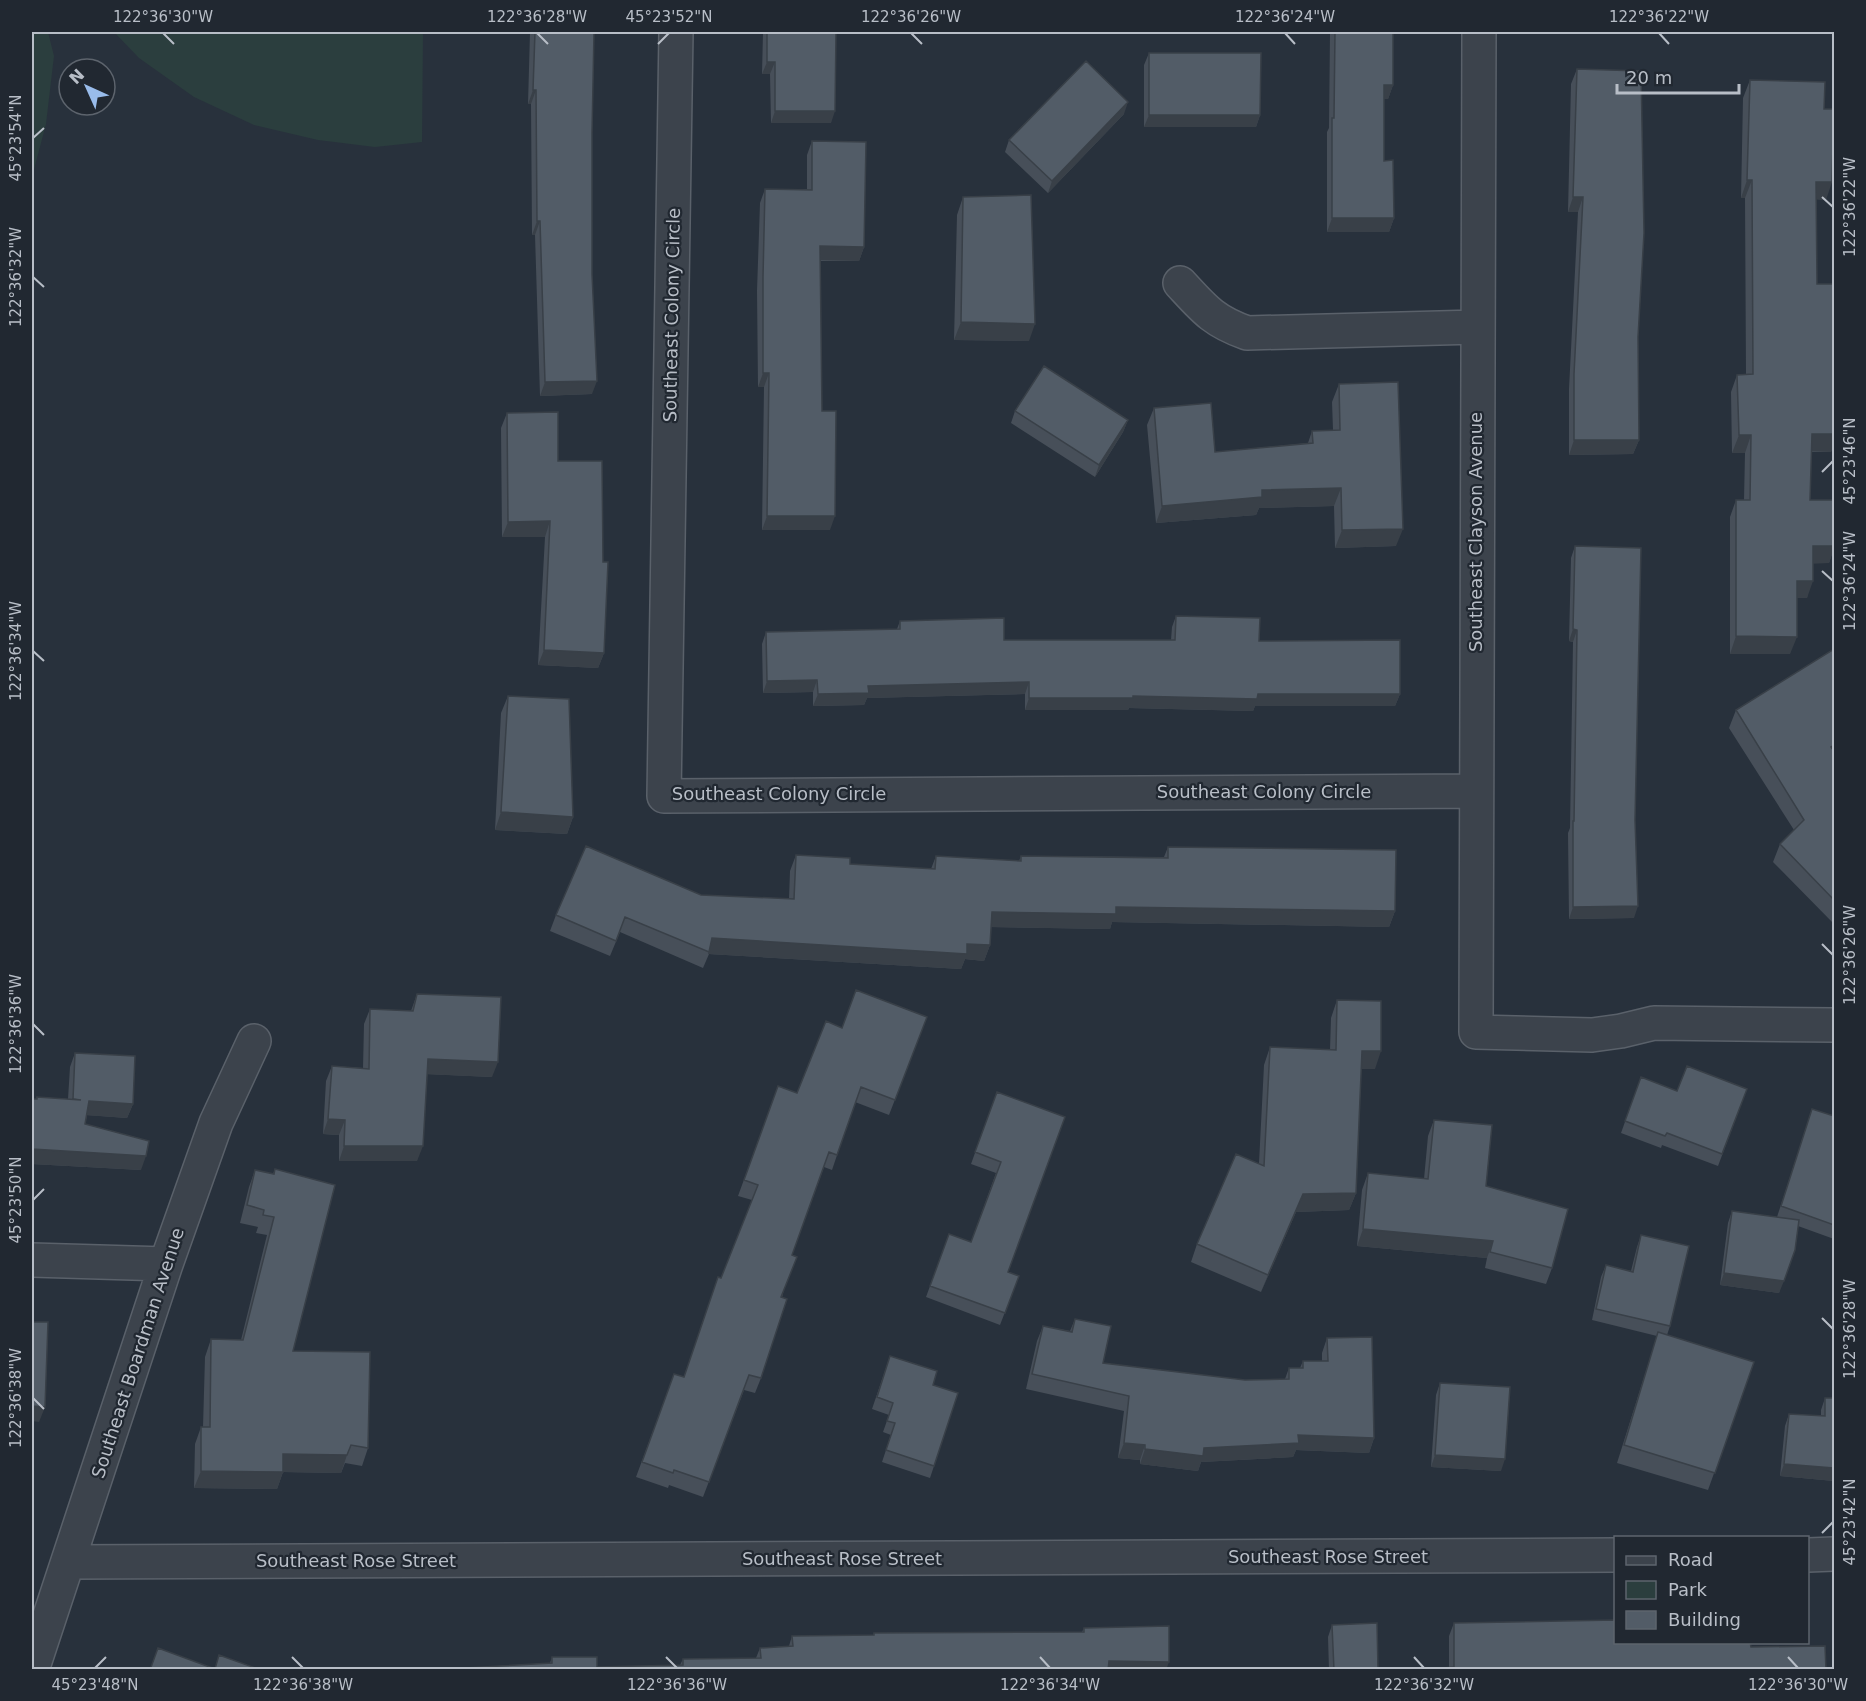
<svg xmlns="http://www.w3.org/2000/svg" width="1866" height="1701" viewBox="0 0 1866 1701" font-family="'DejaVu Sans',sans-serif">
<rect width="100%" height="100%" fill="#28313c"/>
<!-- green -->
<path fill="#2b3e3e" d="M32,32H48L54,56L46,124L32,177Z
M114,32H423L422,142L375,147L318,140L254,125L194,97L139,58Z"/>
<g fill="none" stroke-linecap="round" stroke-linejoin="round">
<!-- minor casing -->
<g stroke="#5a616a" stroke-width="36">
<path id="minor" d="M676,32L664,796L1475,791
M1479,32L1476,1032L1592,1035L1621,1031L1654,1023L1834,1025
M1180,283C1204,309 1213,321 1247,333L1477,327
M32,1260L166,1264
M1808,1555L1834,1554
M69,1562L1616,1555
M32,1670L166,1264L216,1123L254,1041"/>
</g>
<!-- minor -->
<use href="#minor" stroke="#3c434c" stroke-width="33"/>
</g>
<!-- wall -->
<path fill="#474f59" d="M530,32H594L592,133V394L540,396L535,235H532L531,104H528Z
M763,32H836L831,123H771L770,74H762Z
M1330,32H1393V85L1388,99H1384V161L1394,218L1389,232H1327V132L1329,128Z
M1149,53L1260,115L1256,127H1144V65Z
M1577,69L1638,337L1639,440L1633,454L1569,455V389L1578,212H1568L1571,84Z
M1750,80L1824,109L1826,200L1816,199L1817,284L1834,374V441L1831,452H1811L1810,500H1834V548L1829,563H1813L1807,598H1797L1790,654H1730V517L1736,500H1744L1745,453H1732L1731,392L1737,375L1746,374L1745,198H1741L1743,98Z
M1124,114L1048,193L1005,152L1009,140Z
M812,141L864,247L859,261H820L822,411L830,530H762L764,387H758L757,291L760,203L765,189H807V155Z
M963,197L1029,341L954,340L957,215Z
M1339,384L1396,546L1335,548L1334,506L1259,508L1256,515L1156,523L1147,425L1154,408L1215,452L1308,443L1312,431L1333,430L1332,402Z
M1015,411L1128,420L1123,432L1095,477L1011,423Z
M507,413L558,461L604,653L598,668L538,665L545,537H502L501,428Z
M1575,546L1634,918L1569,919L1568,833L1570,828L1573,642L1569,641L1571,558Z
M1176,616L1259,641L1400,694L1395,706H1255L1253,711L1129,708L1128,710H1025V694L867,698L864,705L813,706V692L763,693L762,644L766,632L897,629L900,621L1004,640H1171L1172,627Z
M1834,649V924L1773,862L1780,844L1794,830L1729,728L1736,710Z
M508,696L573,817L567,834L495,830L501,713Z
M1168,847L1395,911L1389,927L1112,922L1110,929L991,927L990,945L984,961L965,959L961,969L709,954L703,968L620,932L610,956L550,931L556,915L701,895L789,899L790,871L796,855L850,864L931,869L936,856L1019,861L1021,856L1164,857Z
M417,994L492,1077L427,1074L417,1161H339V1135L323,1134L326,1081L332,1066L363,1068L364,1024L370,1009L411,1011Z
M1337,1000L1375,1069H1361L1356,1193L1349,1210L1296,1212L1261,1292L1191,1262L1197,1244L1259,1163L1264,1065L1270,1047L1330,1050L1331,1018Z
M927,1017L889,1115L855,1102L832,1170L824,1167L792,1255L782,1298L761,1378L755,1393L744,1390L703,1497L669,1485L668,1488L636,1477L674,1374L684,1377L721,1278L752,1200L738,1196L778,1086L797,1093L842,1028Z
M75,1053L133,1104L127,1118L87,1115L85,1124L141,1170L32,1164V1099H36L37,1097L68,1099L70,1067Z
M1641,1077L1677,1091L1747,1089L1718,1166L1662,1145L1661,1148L1621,1133Z
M997,1092L1008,1272L1019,1276L1000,1325L926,1297L949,1234L971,1242L996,1173L971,1164Z
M1812,1109L1834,1116V1239L1798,1226L1779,1293L1720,1285L1728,1223L1732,1211L1777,1217Z
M1434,1120L1486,1186L1552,1268L1546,1284L1485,1268L1487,1258L1357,1246L1362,1190L1368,1173L1424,1179L1428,1136Z
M275,1169L293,1351L368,1448L362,1466L345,1463L341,1473L283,1472L277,1489L194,1488L195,1444L201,1427H203L205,1357L211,1339L241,1340L267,1235L256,1233L258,1227L240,1223L249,1187L255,1170L273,1174Z
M1641,1235L1670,1326L1667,1335L1754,1362L1708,1490L1617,1463L1657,1336L1592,1320L1601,1277L1606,1265L1631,1271L1637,1247Z
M1075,1319L1103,1363L1245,1380L1285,1379L1289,1368H1300L1303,1361H1322V1353L1327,1338L1374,1438L1369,1453L1296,1450L1293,1457L1201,1462L1198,1471L1140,1464V1460L1118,1458L1124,1411L1026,1389L1037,1341L1043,1326L1070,1331Z
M890,1356L933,1385L934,1466L930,1478L882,1462L891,1435L883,1432L889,1415L872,1409Z
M1440,1383L1501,1471L1431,1467L1436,1395Z
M1825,1398L1834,1481L1780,1476L1785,1426L1789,1414L1821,1416V1410Z
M1454,1623L1616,1642L1449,1668V1636Z
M1332,1625L1378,1670H1329L1328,1637Z
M1084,1628L1166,1670L464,1668L550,1663L552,1657L597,1667L680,1665L683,1659L756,1658L760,1648L789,1646L792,1636L873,1635L874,1633L1082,1632Z"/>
<!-- shaded-wall -->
<path fill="#394048" d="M767,62H775L770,74H762Z
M1384,85H1393L1388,99H1379Z
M533,90H536L531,104H528Z
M1128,102L1124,114L1048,193L1052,181Z
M775,111H835L831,123H771Z
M1149,115H1260L1256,127H1144Z
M1747,180H1752L1745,198H1741Z
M1816,182H1832L1826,200L1810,199Z
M1573,197H1583L1578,212H1568Z
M1332,218H1394L1389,232H1327Z
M537,221H540L535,235H532Z
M820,246L864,247L859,261L815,260Z
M961,322L1035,324L1029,341L954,340Z
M763,373H769L764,387H758Z
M597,381L592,394L540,396L545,382Z
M1128,420L1123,432L1095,477L1099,465Z
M1812,434H1834V441L1831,452L1805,451Z
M1739,435H1751L1745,453H1732Z
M1574,440H1639L1633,454L1569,455Z
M1341,488L1334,506L1259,508L1256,515L1156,523L1162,506L1262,490Z
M767,516H835L830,530H762Z
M550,521L545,537H502L508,522Z
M1403,529L1396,546L1335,548L1342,530Z
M1813,546H1834V548L1829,563L1807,564Z
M1797,581H1813L1807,598H1790Z
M1573,629L1577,630L1573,642L1569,641Z
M1736,636L1797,637L1790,654H1730Z
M544,650L604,653L598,668L538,665Z
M817,680L813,692L763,693L767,681Z
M1029,682L1025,694L867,698L864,705L813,706L818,694L868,686Z
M1258,694H1400L1395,706H1255L1253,711L1129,708L1128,710H1025L1029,698Z
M501,812L573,817L567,834L495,830Z
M1638,906L1634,918L1569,919L1573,907Z
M1116,907L1395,911L1389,927L1112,922L1110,929L986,927L992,912Z
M712,938L967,944L990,945L984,961L965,959L961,969L708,954Z
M1362,1051H1381L1375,1069H1356Z
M428,1059L498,1062L492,1077L422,1074Z
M89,1101L133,1104L127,1118L84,1115Z
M328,1119L345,1120L339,1135L323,1134Z
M344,1146H423L417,1161H339Z
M32,1149L146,1156L141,1170L32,1164Z
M1356,1193L1349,1210L1296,1212L1261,1292L1268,1275L1303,1194Z
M1363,1229L1493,1241L1487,1258L1357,1246Z
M1724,1273L1784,1281L1779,1293L1720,1285Z
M32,1406L45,1407L39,1422L32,1421Z
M1298,1435L1374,1438L1369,1453L1296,1450L1293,1457L1201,1462L1198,1471L1140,1464L1145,1449L1204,1448Z
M1124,1443L1145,1445L1140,1460L1118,1458Z
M283,1454L347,1455L341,1473L283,1472L277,1489L194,1488L201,1471Z
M1435,1455L1505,1459L1501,1471L1431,1467Z
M1784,1464L1834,1468V1481L1780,1476Z
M1109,1661L1169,1662L1166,1670H1105Z"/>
<!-- building -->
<path fill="#525c67" stroke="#394048" stroke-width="1.5" d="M535,32H594L592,133V274L597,381L545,382L540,221H537L536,90H533Z
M767,32H836L835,111H775V62H767Z
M1335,32H1393V85H1384V161L1393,160L1394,218H1332V118H1334Z
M1149,53H1261L1260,115H1149Z
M1086,61L1128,102L1052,181L1009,140Z
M1577,69L1641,71L1644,233L1638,337L1639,440H1574V374L1583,197H1573Z
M1750,80L1825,82L1824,109H1834L1832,182H1816L1817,284H1834V434H1812L1810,500H1834V546H1813V581H1797V637L1736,636V500H1750L1751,435H1739L1737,375L1753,374L1752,180H1747Z
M812,141L866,142L864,247L820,246L822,411H836L835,516H767L769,373H763V277L765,189L812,190Z
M1031,195L1035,324L961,322L963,197Z
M1044,366L1128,420L1099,465L1015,411Z
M1398,382L1403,529L1342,530L1341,488L1262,490V497L1162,506L1154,408L1211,403L1215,452L1313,443L1312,431L1340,430L1339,384Z
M558,412V461H602L603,562H608L604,653L544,650L550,521L508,522L507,413Z
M1575,546L1641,548L1635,820L1638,906L1573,907V821H1574L1577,630L1573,629Z
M1176,616L1260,618L1259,641L1400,640V694H1258L1257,699L1133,696V698H1029V682L868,686L869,693L818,694L817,680L767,681L766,632L900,629V621L1004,618V640H1175Z
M1834,649V745L1831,747L1834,751V900L1780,844L1804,820L1736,710Z
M508,696L569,699L573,817L501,812Z
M586,846L701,895L794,899L796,855L850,858V864L935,869L936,856L1021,861V856L1168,858V847L1396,850L1395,911L1116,907V914L992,912L990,945L967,944V954L712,938L709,952L625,917L616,941L556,915Z
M856,990L927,1017L895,1100L861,1087L837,1155L829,1152L792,1255L797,1257L781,1297L787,1299L761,1378L749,1375L709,1482L674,1470L673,1473L642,1462L674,1374L684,1377L718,1277L721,1278L758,1185L744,1180L778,1086L797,1093L826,1021L842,1028Z
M417,994L501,997L498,1062L428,1059L423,1146H344L345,1120L328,1119L332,1066L369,1069L370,1009L413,1011Z
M1337,1000L1381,1001V1051H1362L1356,1193L1303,1194L1268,1275L1197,1244L1236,1154L1264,1166L1270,1047L1336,1050Z
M75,1053L135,1056L133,1104L89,1101L85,1124L149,1141L146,1156L32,1149V1099H37V1097L81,1100L73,1099Z
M1687,1066L1747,1089L1722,1154L1667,1133L1665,1136L1625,1121L1641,1077L1677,1091Z
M997,1092L1065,1117L1008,1272L1019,1276L1005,1313L930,1286L949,1234L971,1242L1001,1162L975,1152Z
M1812,1109L1834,1116V1225L1781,1206Z
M1434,1120L1492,1125L1486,1186L1568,1209L1552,1268L1490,1252L1493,1241L1363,1229L1368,1173L1428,1179Z
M275,1169L335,1185L293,1351L370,1352L368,1448L351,1445L347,1455L283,1454V1472L201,1471V1427H210L211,1339L243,1340L274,1217L263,1215L264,1210L247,1205L255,1170L274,1174Z
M1732,1211L1799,1220L1795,1250L1784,1281L1724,1273Z
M1641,1235L1689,1246L1670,1326L1596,1309L1606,1265L1633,1272Z
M1075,1319L1111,1326L1103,1363L1245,1380L1289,1379V1368H1303V1361H1328L1327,1338L1372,1337L1374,1438L1298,1435L1299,1443L1204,1448L1203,1456L1145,1449V1445L1124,1443L1129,1396L1032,1374L1043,1326L1072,1332Z
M32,1322H48L45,1407L32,1406Z
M1658,1332L1754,1362L1715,1473L1624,1445Z
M890,1356L937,1371L933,1385L958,1393L934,1466L886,1450L895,1423L887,1421L893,1403L877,1397Z
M1440,1383L1510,1387L1505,1459L1435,1455Z
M1825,1398H1834V1468L1784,1464L1789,1414L1825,1416Z
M1616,1620V1642H1750L1751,1647L1825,1646L1826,1670H1421L1454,1667V1623Z
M1377,1623L1378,1670H1334L1332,1625Z
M1169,1626V1662L1109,1661L1108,1670H406V1668H464L552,1663V1657H597V1667L683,1665V1659L761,1658L760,1648L793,1646L792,1636L874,1635V1633L1084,1632V1628Z
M158,1648L215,1669L219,1655L261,1670H150Z"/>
<!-- ticks -->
<path fill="none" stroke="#b8bec7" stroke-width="2" d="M163,33L174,44M537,33L548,44M911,33L922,44M1285,33L1295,44M1659,33L1669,44M658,44L669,33M33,138L44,128M1822,197L1833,207M33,277L44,287M1822,472L1833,461M1822,571L1833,581M33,651L44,661M1822,944L1833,955M33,1024L44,1035M33,1200L44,1189M1822,1318L1833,1329M33,1398L44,1409M1822,1533L1833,1522M292,1657L303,1668M666,1657L677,1668M1040,1657L1050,1668M1414,1657L1424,1668M1788,1657L1798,1668M95,1668L106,1657"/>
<g text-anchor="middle" stroke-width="4.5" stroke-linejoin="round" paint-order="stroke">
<!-- street labels -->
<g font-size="18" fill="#b8bec7" stroke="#212831">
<text transform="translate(672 315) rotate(-89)" y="6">Southeast Colony Circle</text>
<text transform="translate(1476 532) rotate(-90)" y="6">Southeast Clayson Avenue</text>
<text x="1264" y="798">Southeast Colony Circle</text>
<text x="779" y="800">Southeast Colony Circle</text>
<text transform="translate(138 1353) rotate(-72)" y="6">Southeast Boardman Avenue</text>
<text x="1328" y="1563">Southeast Rose Street</text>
<text x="842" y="1565">Southeast Rose Street</text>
<text x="356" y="1567">Southeast Rose Street</text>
</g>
</g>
<!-- border -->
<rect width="1866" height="1701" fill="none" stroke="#212831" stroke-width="66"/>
<!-- legend -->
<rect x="1614" y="1536" width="195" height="108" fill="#212831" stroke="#5d646d" stroke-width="1.5"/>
<rect x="1626" y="1556" width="30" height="9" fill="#3c434c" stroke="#5d646d" stroke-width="1.5"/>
<text x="1668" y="1566" font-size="18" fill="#b8bec7">Road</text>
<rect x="1626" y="1581" width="30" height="18" fill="#2b3e3e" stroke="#5d646d" stroke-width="1.5"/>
<text x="1668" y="1596" font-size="18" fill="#b8bec7">Park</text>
<rect x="1626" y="1611" width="30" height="18" fill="#525c67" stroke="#5d646d" stroke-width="1.5"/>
<text x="1668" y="1626" font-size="18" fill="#b8bec7">Building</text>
<!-- north arrow -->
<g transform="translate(87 87) rotate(315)"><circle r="28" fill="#212831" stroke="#5d646d" stroke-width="1.5"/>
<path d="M0-4.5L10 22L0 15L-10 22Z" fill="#99bceb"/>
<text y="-9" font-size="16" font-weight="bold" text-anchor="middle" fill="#b8bec7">N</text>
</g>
<!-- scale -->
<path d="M1617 84v9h122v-9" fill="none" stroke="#b8bec7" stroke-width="3"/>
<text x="1626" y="84" font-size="18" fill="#b8bec7" stroke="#212831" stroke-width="4.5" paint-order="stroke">20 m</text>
<rect x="33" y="33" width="1800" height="1635" fill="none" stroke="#b8bec7" stroke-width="2"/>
<g font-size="15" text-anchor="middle" fill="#b8bec7">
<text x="163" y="22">122°36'30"W</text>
<text x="537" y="22">122°36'28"W</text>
<text x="669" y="22">45°23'52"N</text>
<text x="911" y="22">122°36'26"W</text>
<text x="1285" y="22">122°36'24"W</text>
<text x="1659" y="22">122°36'22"W</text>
<text transform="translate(16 138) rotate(-90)" y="5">45°23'54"N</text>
<text transform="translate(1850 207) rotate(-90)" y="5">122°36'22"W</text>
<text transform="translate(16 277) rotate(-90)" y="5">122°36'32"W</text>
<text transform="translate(1850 461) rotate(-90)" y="5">45°23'46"N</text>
<text transform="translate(1850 581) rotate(-90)" y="5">122°36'24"W</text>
<text transform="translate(16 651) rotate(-90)" y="5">122°36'34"W</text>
<text transform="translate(1850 955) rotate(-90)" y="5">122°36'26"W</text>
<text transform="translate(16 1024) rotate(-90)" y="5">122°36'36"W</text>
<text transform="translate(16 1200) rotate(-90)" y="5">45°23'50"N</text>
<text transform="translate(1850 1329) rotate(-90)" y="5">122°36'28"W</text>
<text transform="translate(16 1398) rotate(-90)" y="5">122°36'38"W</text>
<text transform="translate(1850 1522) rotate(-90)" y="5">45°23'42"N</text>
<text x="95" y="1690">45°23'48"N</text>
<text x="303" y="1690">122°36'38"W</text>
<text x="677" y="1690">122°36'36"W</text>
<text x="1050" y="1690">122°36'34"W</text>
<text x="1424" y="1690">122°36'32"W</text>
<text x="1798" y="1690">122°36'30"W</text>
</g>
</svg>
